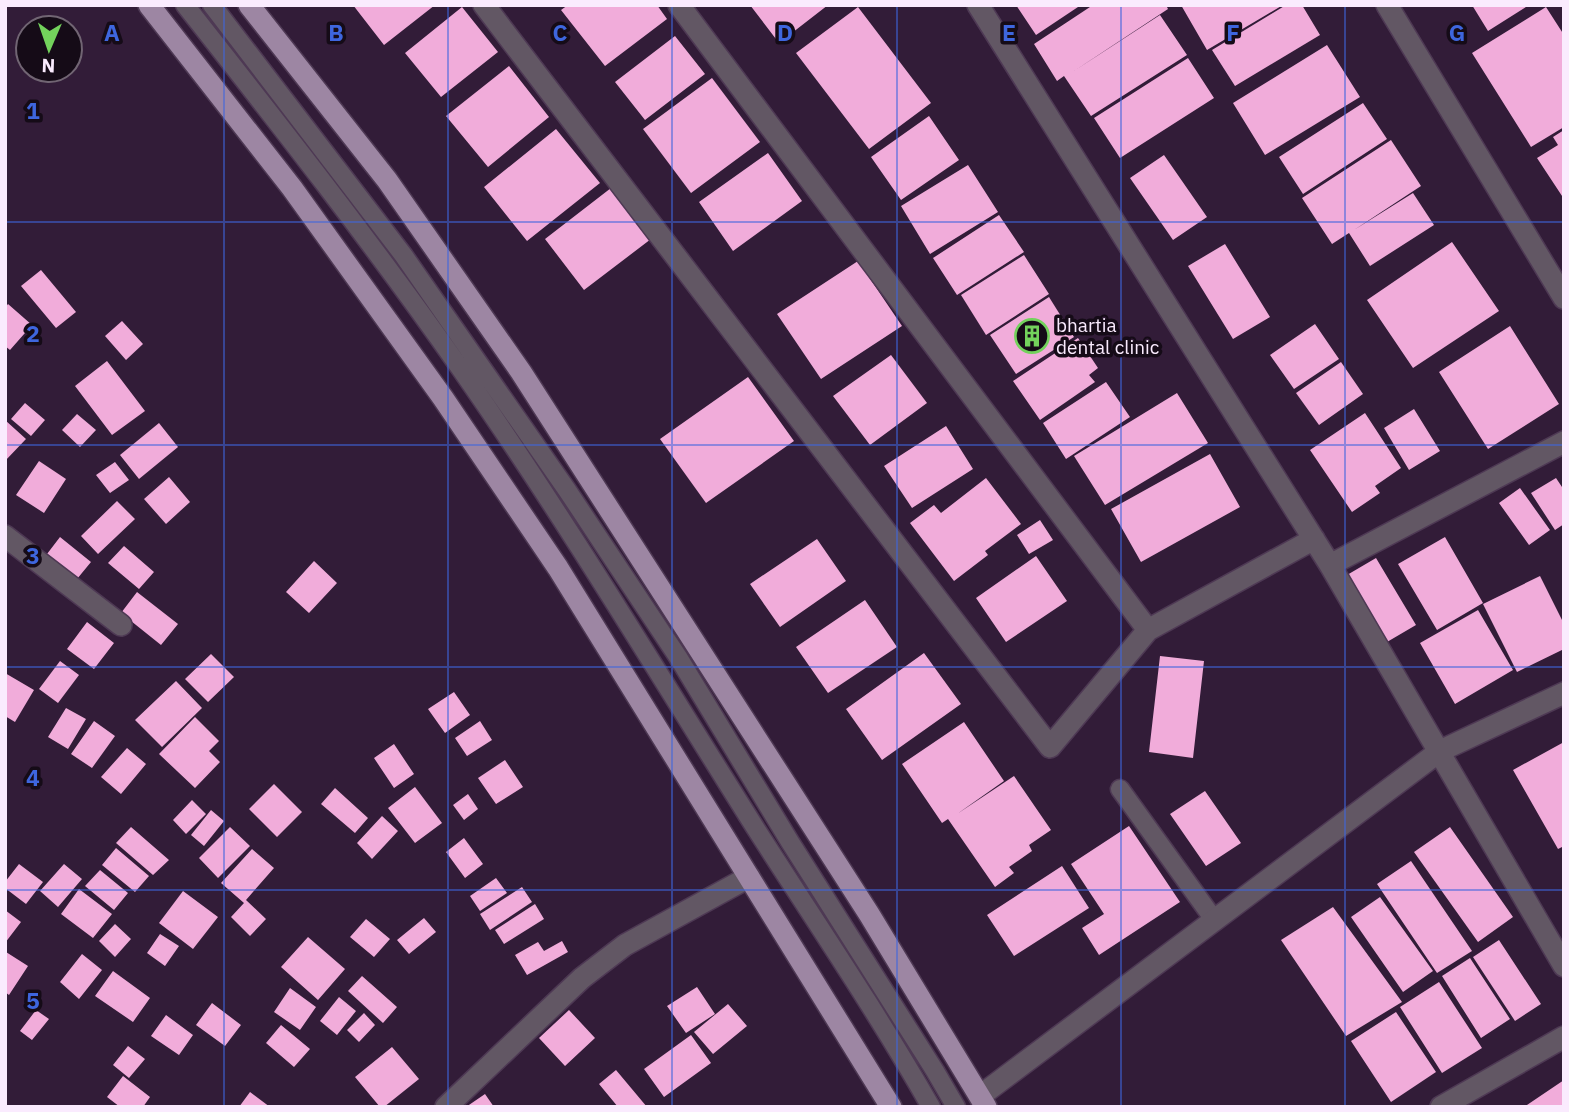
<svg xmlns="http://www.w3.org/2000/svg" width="1569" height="1112" viewBox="0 0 1569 1112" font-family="'IBM Plex Sans',sans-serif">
<rect width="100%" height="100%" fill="#321c38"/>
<!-- building -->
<path fill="#f1acda" d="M353,5H435L384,45Z
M568,5H657L667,19L605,66L561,10Z
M750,5H828L779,43Z
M1016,5H1081L1036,35Z
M1093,5H1166L1168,9L1074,71L1160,15L1187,55L1091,116L1064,76L1057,81L1034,44Z
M1181,5H1283L1207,50Z
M1286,5H1302L1320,35L1235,86L1212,50Z
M1472,5H1529L1488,31Z
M462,7L498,52L441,97L405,53Z
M858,7L931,103L869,149L796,53Z
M1546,7L1564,35V127L1531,147L1472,53Z
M675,36L705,74L645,120L615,82Z
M1327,45L1360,97L1265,155L1233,103Z
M1188,58L1214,98L1120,158L1094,118Z
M509,66L549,117L488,167L446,116Z
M712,78L760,142L691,193L643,129Z
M1363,103L1387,139L1303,194L1279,157Z
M929,116L959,160L901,200L871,157Z
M556,129L600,183L527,241L484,187Z
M1564,130V199L1537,158L1558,145L1553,137Z
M1391,140L1421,186L1354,230L1413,193L1434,225L1370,266L1349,233L1332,244L1302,198Z
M768,153L802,201L733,251L699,202Z
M1164,155L1207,217L1173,240L1130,178Z
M968,165L998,212L930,254L901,206Z
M611,188L651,239L584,290L545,239Z
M999,215L1024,252L957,295L933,258Z
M1452,242L1499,311L1413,368L1367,300Z
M1225,244L1270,317L1233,339L1188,266Z
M1024,255L1049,294L986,335L961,295Z
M858,261L902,326L821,379L777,314Z
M41,270L76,312L56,328L21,286Z
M1049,297L1074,337L1016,374L990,335Z
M8,304L32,325L10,350L5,346V308Z
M122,321L143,344L126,360L105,336Z
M1315,324L1339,359L1294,389L1270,355Z
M1510,326L1559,404L1488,449L1439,372Z
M1078,338L1098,368L1089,375L1095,382L1040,420L1013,381Z
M891,355L927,403L870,445L833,396Z
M107,361L145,411L112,435L75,386Z
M1341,362L1363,394L1319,425L1296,393Z
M748,377L794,441L706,503L660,439Z
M1106,382L1130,417L1066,459L1043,423Z
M1177,393L1208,443L1105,505L1074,456Z
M25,403L45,420L31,436L11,419Z
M1414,409L1440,451L1409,470L1384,428Z
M1365,413L1401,468L1375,486L1380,493L1352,512L1310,450Z
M77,414L96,430L80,447L62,430Z
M5,420L26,439L5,461Z
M159,423L178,447L139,479L120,455Z
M946,426L973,469L912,508L884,466Z
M1210,454L1240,507L1141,562L1111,509Z
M39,461L66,479L44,513L16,495Z
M115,462L129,480L110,493L96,475Z
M169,477L190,502L166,524L144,499Z
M986,478L1021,524L985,551L988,555L954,581L910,523L934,505L941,513Z
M1556,478L1564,490V524L1555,530L1531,493Z
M1520,488L1550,530L1529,545L1499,503Z
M117,501L135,519L98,554L81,536Z
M1040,520L1053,540L1029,554L1017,535Z
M60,537L91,562L77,579L47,554Z
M1445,537L1483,603L1437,630L1398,564Z
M817,539L846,581L780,627L750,584Z
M124,546L154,572L139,589L108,563Z
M1036,556L1067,601L1006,642L976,598Z
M1376,558L1416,625L1387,642L1347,575Z
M314,561L337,583L309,613L286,592Z
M1540,576L1564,624V649L1517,672L1483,604Z
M137,592L178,624L161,645L121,613Z
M865,600L897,647L828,693L796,647Z
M1478,610L1513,670L1455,704L1420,643Z
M87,622L114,643L94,669L67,649Z
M924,653L961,704L882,760L846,709Z
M211,654L234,677L208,702L185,679Z
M1160,656L1204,661L1193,758L1149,752Z
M60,661L79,675L58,703L39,689Z
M5,673L34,690L15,722L5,716Z
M176,681L202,708L162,747L135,720Z
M454,692L470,715L445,733L428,709Z
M66,708L86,719L68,749L48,737Z
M195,717L219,741L209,751L220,762L195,788L159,754Z
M94,721L115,736L92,768L71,754Z
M480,721L492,740L467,756L455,738Z
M964,722L1004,781L957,814L1014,776L1051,830L1029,845L1032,851L1009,867L1014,873L995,887L948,819L942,823L902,764Z
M1564,742V846L1558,849L1513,770Z
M394,744L414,774L394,788L374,758Z
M127,748L146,764L121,794L101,777Z
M505,760L523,787L496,804L478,778Z
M274,784L302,812L277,837L249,809Z
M415,787L442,823L415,843L388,808Z
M335,788L368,818L355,833L321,804Z
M1205,791L1241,843L1206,866L1170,814Z
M468,794L478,809L464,820L453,805Z
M192,800L206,814L186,834L173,820Z
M211,810L224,821L204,846L191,835Z
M382,816L398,831L372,859L357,843Z
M1129,826L1180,902L1099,955L1082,928L1104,914L1071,864Z
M131,827L169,860L153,875L116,843Z
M230,827L250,846L218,878L199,858Z
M1450,827L1513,917L1478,942L1414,852Z
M464,838L483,864L465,878L446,852Z
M116,848L149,876L135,892L102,865Z
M252,849L274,868L246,900L266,919L250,936L231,917L244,903L221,883Z
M1411,861L1472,951L1437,973L1377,884Z
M19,864L43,882L26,904L5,888V882Z
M64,864L82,879L58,907L40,891Z
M1062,866L1089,908L1014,956L987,915Z
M100,870L128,893L114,910L85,886Z
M496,878L507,893L480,911L470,896Z
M522,887L532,902L490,930L480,914Z
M79,889L112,914L93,938L61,914Z
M183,891L218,917L193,949L159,923Z
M1380,897L1433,971L1403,992L1351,917Z
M535,904L544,919L504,944L495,930Z
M1333,907L1402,1002L1346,1036L1281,940Z
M5,910L21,922L5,943Z
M424,918L436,932L409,954L397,940Z
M366,919L390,939L374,957L350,937Z
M115,924L131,939L115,957L99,941Z
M160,934L179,946L165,966L147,953Z
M308,937L345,969L318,1000L281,967Z
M1499,940L1541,1004L1515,1021L1473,957Z
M562,941L568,952L527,975L515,955L538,942L544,951Z
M6,952L28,966L9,995L5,992Z
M82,954L102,970L79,999L60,982Z
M1470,958L1510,1019L1481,1038L1442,976Z
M113,971L150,998L133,1022L95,996Z
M362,976L397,1007L383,1023L348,991Z
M1439,982L1482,1048L1442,1073L1400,1007Z
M697,987L715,1014L686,1033L667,1006Z
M290,988L316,1007L300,1030L274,1012Z
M339,997L356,1011L337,1035L320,1021Z
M212,1003L241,1025L225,1046L196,1025Z
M728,1004L747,1026L713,1054L694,1032Z
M36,1010L49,1019L32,1040L20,1031Z
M569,1010L595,1038L565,1066L539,1038Z
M1396,1012L1436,1072L1391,1102L1351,1041Z
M364,1013L375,1025L359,1042L347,1030Z
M166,1015L193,1035L179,1055L151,1036Z
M281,1025L310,1049L294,1067L266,1043Z
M691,1035L711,1063L664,1097L644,1069Z
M128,1046L145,1059L129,1078L113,1065Z
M392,1047L419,1079L384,1107H380L355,1077Z
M616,1070L647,1107H618L599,1084Z
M123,1076L150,1097L143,1107H120L107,1097Z
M1564,1080V1107H1524Z
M250,1092L270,1107H239Z
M485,1094L494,1107H466Z"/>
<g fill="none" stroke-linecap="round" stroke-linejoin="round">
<!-- lane casing -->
<g stroke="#4e3954" stroke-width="21">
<path id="lane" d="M185,5C279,124 373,244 460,368C565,518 659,675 756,829C815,921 877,1012 931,1107
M212,5L404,256L567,490L678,657L790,842L935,1071L956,1107
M1120,789L1215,921"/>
</g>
<!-- street casing -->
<g stroke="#4e3954" stroke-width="24">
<path id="street" d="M484,5L1050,747L1148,630L1314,539
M679,5L1148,630
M978,5L1330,565L1564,966
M1387,5L1564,298
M5,536L121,625
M1330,565L1564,442
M980,1096L1440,751L1564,693
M446,1107L582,978L625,945L749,877
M1441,1107L1564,1037"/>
</g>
<!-- primary casing -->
<g stroke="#4e3954" stroke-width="24">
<path id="primary" d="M149,5L292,188L443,398L558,568L891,1107
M249,5L387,180L521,372L869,914L986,1107"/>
</g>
<!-- lane -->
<use href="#lane" stroke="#625764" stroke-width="18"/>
<!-- street -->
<use href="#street" stroke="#625764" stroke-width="21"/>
<!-- primary -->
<use href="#primary" stroke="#9d86a3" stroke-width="21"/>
</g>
<!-- grid -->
<path fill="none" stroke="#3e66de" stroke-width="2" stroke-opacity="0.55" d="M224,5V1107M448,5V1107M672,5V1107M897,5V1107M1121,5V1107M1345,5V1107M5,222H1564M5,445H1564M5,667H1564M5,890H1564"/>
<!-- icons -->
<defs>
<g id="building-ring" transform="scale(1.75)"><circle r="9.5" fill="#150b17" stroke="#73d25c" stroke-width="1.5"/><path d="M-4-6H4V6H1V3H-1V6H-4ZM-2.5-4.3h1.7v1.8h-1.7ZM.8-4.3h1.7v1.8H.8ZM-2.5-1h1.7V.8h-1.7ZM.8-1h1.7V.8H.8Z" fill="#73d25c"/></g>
</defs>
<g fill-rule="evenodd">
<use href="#building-ring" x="1032" y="336"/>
</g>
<g text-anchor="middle" stroke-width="7" stroke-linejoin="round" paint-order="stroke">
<!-- poi labels -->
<g font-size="19" fill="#faebfe" stroke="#150b17" text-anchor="start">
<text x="1056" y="332">bhartia<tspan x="1056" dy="22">dental clinic</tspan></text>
</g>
</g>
<g font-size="23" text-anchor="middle" font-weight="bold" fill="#3e66de" stroke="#150b17" stroke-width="7" stroke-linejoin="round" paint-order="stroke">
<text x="112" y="41">A</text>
<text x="336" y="41">B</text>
<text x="560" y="41">C</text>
<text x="785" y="41">D</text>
<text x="1009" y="41">E</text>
<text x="1233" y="41">F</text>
<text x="1457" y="41">G</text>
<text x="33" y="119">1</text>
<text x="33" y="342">2</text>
<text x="33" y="564">3</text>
<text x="33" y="786">4</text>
<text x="33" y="1009">5</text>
</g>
<!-- border -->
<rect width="1569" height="1112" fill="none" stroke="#faebfe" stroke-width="14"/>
<!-- north arrow -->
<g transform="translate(49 49) rotate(182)"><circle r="33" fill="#150b17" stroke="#716573" stroke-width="2"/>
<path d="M0-5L12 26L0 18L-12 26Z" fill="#73d25c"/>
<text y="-10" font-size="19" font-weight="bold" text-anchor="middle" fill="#faebfe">N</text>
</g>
</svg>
